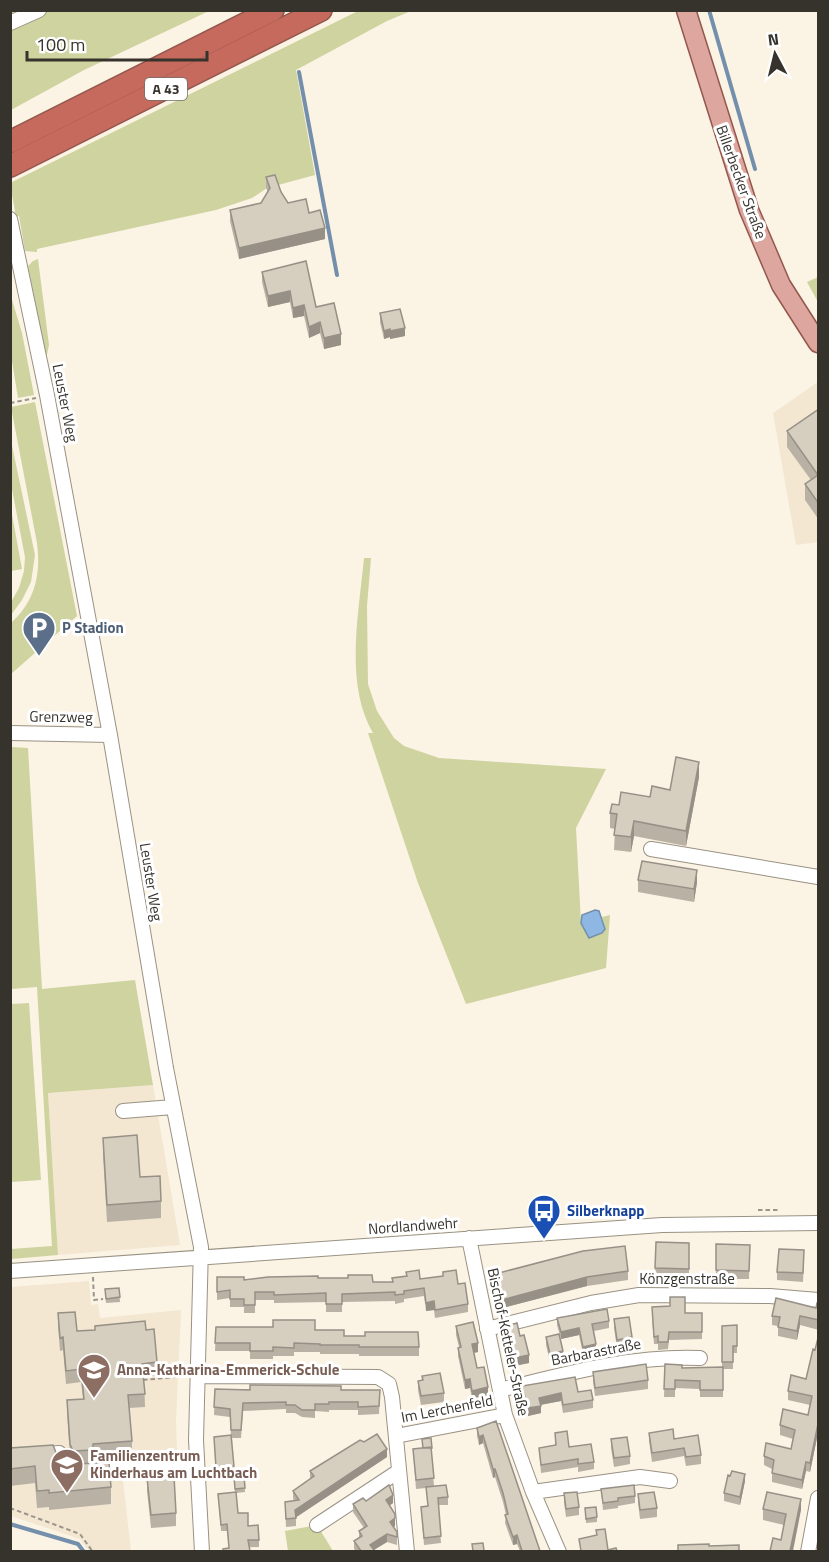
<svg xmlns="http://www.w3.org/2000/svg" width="829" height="1562" viewBox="0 0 829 1562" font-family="'Titillium Web',sans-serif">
<rect width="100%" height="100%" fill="#fbf3e4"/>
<!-- built -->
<path fill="#f3e7d2" d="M818,382V542L796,545L773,413Z
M153,1085L180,1245L58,1255L48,1093Z
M89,1281L91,1305L98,1304L100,1318L181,1310L176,1421L178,1475L123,1480L131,1551H89L80,1539L11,1516V1287Z"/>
<!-- green -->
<path fill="#ced39f" d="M11,11H209L84,70L11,110Z
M358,11H411L387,21L296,70L315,175L267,188L252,198L216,210L37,249V252L25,251L19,216L16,217L10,183Z
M38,259L49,345L46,359L28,266L33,261Z
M818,277V302L807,282Z
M10,293L22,333L34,395L18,398L11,355Z
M35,402L77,616L11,674V623C35,601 41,575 37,543L11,407Z
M10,436L35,555L31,582L22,600L11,615V602L19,588L24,571L25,557L11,484Z
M11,509L22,569L11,571H10Z
M364,558H371L367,606L368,684L377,711L394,738L404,746L439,758L606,769L576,828L581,923L605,929L602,917L610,915L606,968L466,1004L418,883L368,733H373C344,683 359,613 364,558Z
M11,747L28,748L42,989L135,980L153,1085L48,1093L58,1255L11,1259V1249L52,1246L37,987L11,989Z
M29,1003L41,1180L11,1182V1004Z
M317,1525L333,1551H288L285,1531Z"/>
<!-- water -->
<path fill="#8eb7e3" stroke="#748fac" stroke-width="1.5" d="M595,910L599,911L605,929L602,933L589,938L581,923L582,915Z"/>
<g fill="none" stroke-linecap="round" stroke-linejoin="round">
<!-- stream -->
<path stroke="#748fac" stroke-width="4" d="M709,10L755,169
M299,72L337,275
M10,1524L78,1544L84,1552"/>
<!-- minor casing -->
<g stroke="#999284" stroke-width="16">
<path id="minor" d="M10,23L39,10
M10,219L47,395L110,735L166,1068L201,1247L196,1440L202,1552
M10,733L110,735
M651,849L818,877
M123,1111L173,1107
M469,1238L505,1415L533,1492L559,1552
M10,1271L662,1225L818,1223
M487,1329L591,1303L639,1295L770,1296L818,1300
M198,1376L378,1377L389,1384L392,1397L407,1552
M500,1390C566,1374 631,1355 700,1358
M396,1436L505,1415
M10,1457L59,1453L67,1474L74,1473
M94,1472L177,1464L197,1465
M533,1492L640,1477L670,1481
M317,1525L399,1471
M808,1552L818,1498"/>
</g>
<!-- major casing -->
<g stroke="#94574d" stroke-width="21">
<path id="major" d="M686,10L749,210L781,285L818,343"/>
</g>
<!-- highway casing -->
<g stroke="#94574d" stroke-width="24">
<path id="highway" d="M10,142L273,10
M10,166L321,10"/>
</g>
<!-- path -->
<path stroke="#9b958b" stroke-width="2" stroke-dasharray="4.5 3" stroke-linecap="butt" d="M10,403L36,398
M758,1210H780
M93,1277L94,1300L103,1299
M143,1380L186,1376
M10,1508L80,1534L93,1552"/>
<!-- minor -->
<use href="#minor" stroke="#fff" stroke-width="14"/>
<!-- major -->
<use href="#major" stroke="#dda69e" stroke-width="18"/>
<!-- highway -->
<use href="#highway" stroke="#c66a5e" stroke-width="21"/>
</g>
<!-- wall -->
<path fill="#b8b1a4" d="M266,177L281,192L288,203L309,213L325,239L239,259L230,221V210L261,203L268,192L266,188Z
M262,272L316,307L341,345L324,349L320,333L309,338L304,316L293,318L290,302L268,307L262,282Z
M380,313L405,336L390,339V337L384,339L380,322Z
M819,409V520L805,500V484L811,480L787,447V431Z
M699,777L686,846L634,836L631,852L614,850L615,829L610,828V813L619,805L650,797L670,790Z
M638,880L697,882L694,902L638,892Z
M103,1138L161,1201V1218L107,1222L103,1155Z
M656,1242L689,1243V1278L655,1276Z
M716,1244L750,1245L749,1279H716Z
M804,1259L803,1282L777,1280V1272Z
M628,1271V1280L587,1286L502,1308L495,1283V1274Z
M406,1272L420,1279L458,1284L468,1304V1312L435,1318L434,1310L426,1311L424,1296L404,1299V1302L395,1304V1301L342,1302V1312H326V1302L274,1303V1300H255V1313H244V1307H230V1298L217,1300V1277L244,1280L318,1278L373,1282H392V1278L406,1276Z
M119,1288L120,1302L106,1303L105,1289Z
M819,1304V1330L800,1325L797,1340L778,1336V1326L772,1325V1316L816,1308Z
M58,1313L77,1331L146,1330L157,1362V1375L144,1377L145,1407L129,1408L132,1441V1454L93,1457V1463L111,1487V1504L49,1510V1507L37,1508L35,1483L10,1486V1448L59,1460L63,1465L73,1464L70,1457L67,1413V1400L83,1399L81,1382L66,1384L63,1350L60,1351L58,1326Z
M685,1313H702V1339L669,1340L668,1349L658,1350V1344H654L652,1315Z
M557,1318L609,1321V1328L594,1331L596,1352L583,1354L579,1335L561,1339L557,1325Z
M614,1319L632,1337V1346L617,1348L614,1328Z
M737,1325V1353H733V1369H723V1397H700V1389L675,1388V1397H664L665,1364L682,1368L722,1367V1326Z
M456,1326L478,1352L474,1353L477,1368L488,1396L472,1400L470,1388L465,1389L458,1356V1348L459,1347L456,1335Z
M506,1326L520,1336L529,1363L514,1366L506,1334Z
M216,1327L315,1330L344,1336L419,1347V1356H359V1354H320V1352H294V1356H273V1359H250V1351H215Z
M819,1334V1428L810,1472L806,1471L802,1489L772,1482V1469L764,1465V1456L791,1449L793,1439L780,1435V1425L808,1415L810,1405L788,1400V1391L806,1379L815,1350Z
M546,1337L563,1359L550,1362L546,1345Z
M593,1372L648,1380V1389L595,1396L593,1381Z
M422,1376L444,1393V1402L421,1405L418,1390V1381H422Z
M522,1386L578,1392L593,1400V1408L563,1413L561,1401L541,1405V1413L528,1416L522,1394Z
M215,1389L380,1390L379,1414L358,1415V1410H329V1412L315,1411V1418L302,1417L295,1413H286V1409L243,1411L241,1438H232L234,1475L216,1477L214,1437L231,1436L230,1417L214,1415Z
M496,1421L540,1551H520L517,1544L513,1545L505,1523L506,1515L503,1502L495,1477L493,1478L483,1443L479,1445L477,1436V1428Z
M555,1433L569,1447L594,1462V1469L578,1472V1467L541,1473L539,1448L555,1445Z
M649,1433L674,1439L701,1455V1464L686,1466L684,1456L652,1462L649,1441Z
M431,1438L432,1452H431L434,1486L448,1497V1505H438L441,1543L424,1545L421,1507L428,1506L426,1488L416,1489L413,1449L423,1448Z
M611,1439L630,1456V1464L614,1467L611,1448Z
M387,1457L296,1517V1526L286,1527L285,1502L294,1501L293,1498V1491L310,1479V1471Z
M244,1476L245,1492L236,1493L238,1513L259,1540V1547L229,1548L227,1531H221L218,1494L235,1492L234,1477Z
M147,1478L176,1513V1526L151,1528L147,1491Z
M745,1481L740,1505L724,1501V1493Z
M601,1489L635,1496V1503L618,1506V1508L603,1510Z
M564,1493L579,1507V1515L566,1517L564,1502Z
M638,1494L657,1508V1517L640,1519L638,1502Z
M366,1501L393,1503L389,1506L395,1526L393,1527L397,1532V1545L387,1542L374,1550L375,1551H356L354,1549V1541L359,1538V1531L364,1528L353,1512V1504Z
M585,1508L597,1517V1522L586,1523Z
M763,1509L801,1510L781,1540L784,1525L763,1520Z"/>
<!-- shaded-wall -->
<path fill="#969086" d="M325,228V239L239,259V248Z
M290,291V302L268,307V296Z
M304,305V316L293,318V308Z
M320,322V333L309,338V327Z
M405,328V336L390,339V331Z
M390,329V337L384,339V331Z
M341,334V345L324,349V338Z
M699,762V777L686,846V831Z
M634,821V836L631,852V837Z
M697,870V882L694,902V889Z
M587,1277V1286L502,1308V1300Z
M434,1301V1310L426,1311V1303Z
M800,1316V1325L797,1340V1331Z
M579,1328V1335L561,1339V1332Z
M478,1343V1352L472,1353V1344Z
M596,1344V1352L583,1354V1347Z
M563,1351V1359L550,1362V1354Z
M529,1355V1363L514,1366V1358Z
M470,1379V1388L465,1389V1380Z
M488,1387V1396L472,1400V1391Z
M561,1393V1401L539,1405V1398Z
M541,1406V1413L528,1416V1408Z
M819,1419V1428L810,1472V1463Z
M483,1435V1443L479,1445V1437Z
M387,1449V1457L295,1518V1510Z
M806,1462V1471L802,1489V1480Z
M493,1469H495V1477L493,1478Z
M745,1474V1481L740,1505V1497Z
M393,1495V1503L386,1508V1500Z
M801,1499V1510L793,1551H790Z
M395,1518V1526L390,1529V1522Z
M387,1534V1542L372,1551L370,1545Z
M517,1535V1544L513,1545V1537Z"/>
<!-- building -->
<path fill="#d6cebf" stroke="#969086" stroke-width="1.5" d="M275,175L281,192L288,203L306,199L309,213L320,210L325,228L239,248L230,210L261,203L270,188L266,177Z
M306,261L316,307L334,303L341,334L324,338L320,322L309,327L304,305L293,308L290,291L268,296L262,272Z
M400,309L405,328L390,331V329L384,331L380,313Z
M819,409V504L805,484L818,475L787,431Z
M676,757L699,762L686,831L634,821L631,837L614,835L617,814L610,813L612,804L619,805L621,792L650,797L652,786L670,790Z
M642,861L697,870L694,889L638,880Z
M137,1135L140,1177L160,1176L161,1201L107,1205L103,1138Z
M656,1242L689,1243V1269L655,1268Z
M716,1244L750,1245L749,1271L716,1270Z
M625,1246L628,1271L587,1277L502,1300L495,1274L583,1251Z
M779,1249L804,1250L803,1273L777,1272Z
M419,1270L420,1279L443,1276V1272L456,1270L458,1284L465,1283L468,1304L435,1310L434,1301L426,1303L424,1288L404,1291V1294L395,1295V1292L342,1294V1304H326V1293L274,1295V1292H255V1305H244V1299H230V1290L217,1292V1277H244V1280L268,1277L318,1276V1278H348V1275H372L373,1282H393L392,1278L407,1276L406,1272Z
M119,1288L120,1297L106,1299L105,1289Z
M670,1297H685V1313H702V1332H669L668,1342H658V1336L654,1337L652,1307L670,1306Z
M776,1298L816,1308L817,1303L819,1304V1320L800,1316L797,1331L778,1327L780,1317L772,1316Z
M607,1309L609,1321L592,1324L596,1344L583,1347L579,1328L561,1332L557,1318Z
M75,1312L77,1331L95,1330V1326L145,1321L146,1330L154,1329L157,1362L142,1364L145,1394L128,1395L132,1441L93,1444V1450L73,1451L70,1444L67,1400L84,1399L81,1369L66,1371L63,1337L60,1338L58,1313Z
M629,1317L632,1337L617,1340L614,1319Z
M273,1320H315V1330H344V1336H365V1332H418L419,1347H359V1345H320V1344L294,1343V1348L273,1347V1351H250V1343H215L216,1327H273Z
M473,1322L478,1343L472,1344L477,1368L484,1367L488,1387L472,1391L470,1379L465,1380L458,1348L461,1347L456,1326Z
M517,1323L520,1336L524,1335L529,1355L514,1358L506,1326Z
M737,1325V1346H733V1362H722V1326Z
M559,1334L563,1351L550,1354L546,1337Z
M819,1334V1419L810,1463L806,1462L802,1480L772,1473L774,1460L764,1456L766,1443L791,1449L795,1430L780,1425L783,1409L808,1415L812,1396L788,1391L791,1375L806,1379L813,1349L815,1350Z
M646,1364L648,1380L595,1388L593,1372Z
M665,1364L682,1365V1368L723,1367V1390H700V1381L675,1380V1389H664Z
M440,1373L444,1393L421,1396L418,1381L423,1380L422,1376Z
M575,1377L578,1392L591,1390L593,1400L563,1405L561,1393L539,1398L541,1406L528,1408L522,1386Z
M250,1385L341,1386V1390H380L379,1406L358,1407V1402H329V1404H315V1410H302L295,1405H286V1402L243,1403L241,1430H231L230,1409L214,1407L215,1389L250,1390Z
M496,1421L540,1551H522L517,1535L513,1537L505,1515L508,1514L503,1493L495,1469H493L483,1435L479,1437L477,1428Z
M673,1429L674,1439L698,1435L701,1455L686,1457L684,1448L652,1453L649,1433Z
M567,1431L569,1447L591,1444L594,1462L578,1464V1459L541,1465L539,1448L556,1445L555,1433Z
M377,1434L387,1449L295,1510L296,1518L286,1519L285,1502L299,1500L293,1491L314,1476L310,1471L360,1440L364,1442Z
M231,1435L234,1466L216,1468L214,1437Z
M627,1437L630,1456L614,1458L611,1439Z
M431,1438L432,1448H423L422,1439Z
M53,1445L59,1460L63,1465L109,1462L111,1487L49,1493V1490L37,1491L35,1466L10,1469V1448Z
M431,1447L434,1478L416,1480L413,1449Z
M732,1471L745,1474L740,1497L724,1493L728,1475L730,1476Z
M174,1476L176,1513L151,1515L147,1478Z
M244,1476L245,1488L235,1489L234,1477Z
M389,1485L393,1495L386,1500L395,1514V1518L390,1522L397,1532V1537L387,1534L370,1545L375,1551H361L354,1541L362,1536L359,1531L367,1526L353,1504L363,1498L366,1501Z
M446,1485L448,1497L438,1498L441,1536L424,1538L421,1507L428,1506L426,1487Z
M634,1485L635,1496L618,1498V1501L603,1503L601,1489Z
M236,1492L238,1513H248V1526L258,1525L259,1540H248L250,1551H223V1549L229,1548L227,1524L221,1525L218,1494Z
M577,1492L579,1507L566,1509L564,1493Z
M654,1492L657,1508L640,1510L638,1494Z
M767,1492L801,1499L790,1551H770L773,1538L781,1540L786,1514L763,1509Z
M596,1507L597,1517L586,1519L585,1508Z
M605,1529L608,1550L616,1548L617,1551H581L579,1539L597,1535L596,1530Z
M483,1543L484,1551H473L472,1544Z
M709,1544V1546L739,1545V1551H678V1545Z"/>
<!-- icons -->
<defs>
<g id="parking-pin" transform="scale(1.725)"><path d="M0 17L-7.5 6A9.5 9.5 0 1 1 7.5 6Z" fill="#5c6f8a" stroke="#fff"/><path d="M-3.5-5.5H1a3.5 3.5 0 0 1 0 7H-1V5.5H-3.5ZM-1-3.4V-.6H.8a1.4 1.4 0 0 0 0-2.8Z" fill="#fff"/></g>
<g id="bus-pin" transform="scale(1.725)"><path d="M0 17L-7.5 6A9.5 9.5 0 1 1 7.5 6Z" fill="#1a4fb4" stroke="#fff"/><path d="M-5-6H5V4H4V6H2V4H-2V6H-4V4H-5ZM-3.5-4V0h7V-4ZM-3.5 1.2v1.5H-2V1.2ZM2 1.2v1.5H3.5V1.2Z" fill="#fff"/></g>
<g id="school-pin" transform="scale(1.725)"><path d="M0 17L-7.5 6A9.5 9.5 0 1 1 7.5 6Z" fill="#8d6e63" stroke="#fff"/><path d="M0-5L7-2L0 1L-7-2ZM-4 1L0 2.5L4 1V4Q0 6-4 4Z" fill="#fff"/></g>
</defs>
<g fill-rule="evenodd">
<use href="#parking-pin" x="39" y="628"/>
<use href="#bus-pin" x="544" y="1211"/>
<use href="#school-pin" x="94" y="1370"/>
<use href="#school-pin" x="67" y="1465"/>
</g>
<g text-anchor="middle" stroke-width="6" stroke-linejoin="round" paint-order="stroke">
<!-- shield labels -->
<rect fill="#fff" stroke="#72706c" stroke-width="1.5" x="145" y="78" width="42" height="22" rx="4.5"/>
<g font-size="14" font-weight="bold" fill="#36332d">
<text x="166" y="94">A 43</text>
</g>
<!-- street labels -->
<g font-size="15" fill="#36332d" stroke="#fff">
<text transform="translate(741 182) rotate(70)" y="5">Billerbecker Straße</text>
<text transform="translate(65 403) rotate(79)" y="5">Leuster Weg</text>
<text transform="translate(61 717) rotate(1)" y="5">Grenzweg</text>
<text transform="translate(151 882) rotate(81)" y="5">Leuster Weg</text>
<text transform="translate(413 1226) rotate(-4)" y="5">Nordlandwehr</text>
<text x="687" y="1284">Könzgenstraße</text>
<text transform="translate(508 1342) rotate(78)" y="5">Bischof-Ketteler-Straße</text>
<text transform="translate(596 1352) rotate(-11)" y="5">Barbarastraße</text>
<text transform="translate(447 1409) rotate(-11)" y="5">Im Lerchenfeld</text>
</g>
<!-- service labels -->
<g font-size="15" font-weight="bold" fill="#4e5e75" stroke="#fff" text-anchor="start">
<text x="62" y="633">P Stadion</text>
</g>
<!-- transit labels -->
<g font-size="15" font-weight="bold" fill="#164399" stroke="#fff" text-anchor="start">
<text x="567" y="1216">Silberknapp</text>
</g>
<!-- education labels -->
<g font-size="15" font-weight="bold" fill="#785e54" stroke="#fff" text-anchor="start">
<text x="117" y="1375">Anna-Katharina-Emmerick-Schule</text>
<text x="90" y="1461">Familienzentrum<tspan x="90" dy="17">Kinderhaus am Luchtbach</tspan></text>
</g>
</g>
<!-- border -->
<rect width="829" height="1562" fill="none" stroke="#36332d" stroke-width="24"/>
<!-- north arrow -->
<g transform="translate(775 54) rotate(353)" stroke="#ffffff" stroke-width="4.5" paint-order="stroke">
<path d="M0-4.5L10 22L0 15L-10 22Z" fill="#36332d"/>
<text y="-9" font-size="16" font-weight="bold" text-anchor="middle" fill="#36332d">N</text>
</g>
<!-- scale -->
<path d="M27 51v9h180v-9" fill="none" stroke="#36332d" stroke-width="3"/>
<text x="36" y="51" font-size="18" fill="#36332d" stroke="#ffffff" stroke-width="4.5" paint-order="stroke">100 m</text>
</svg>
